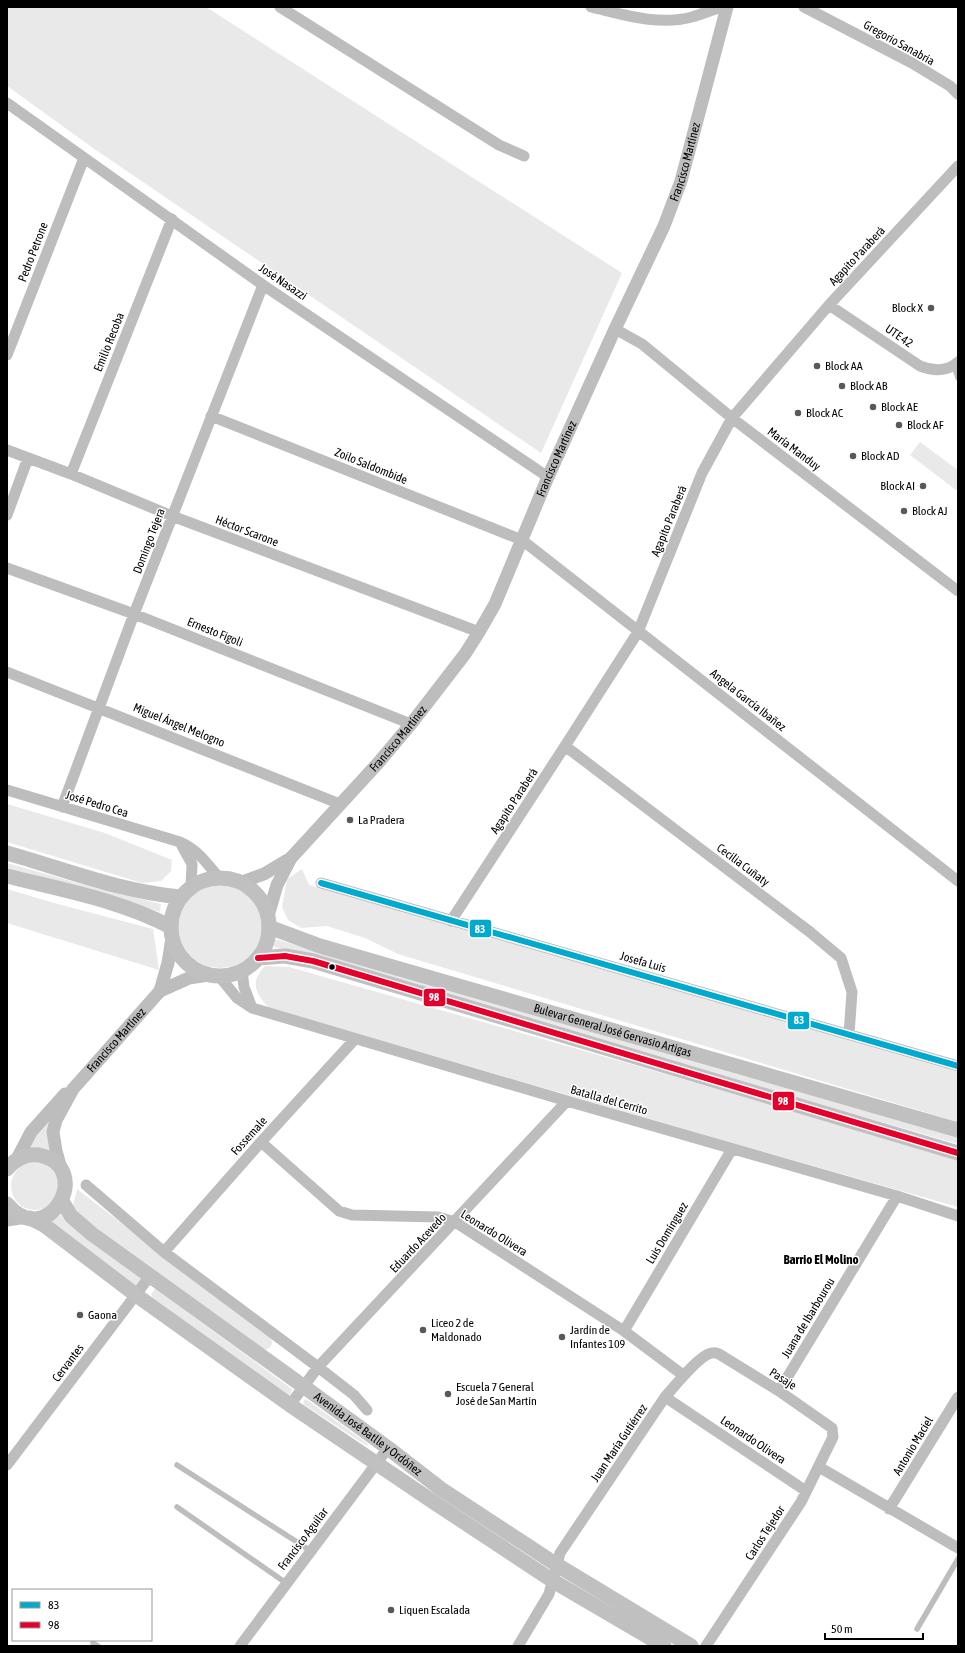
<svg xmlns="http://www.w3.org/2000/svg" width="965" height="1653" viewBox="0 0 965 1653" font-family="'Asap Condensed',sans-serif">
<rect width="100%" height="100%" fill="#fff"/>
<!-- green -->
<path fill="#e9e9e9" d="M7,7H206L622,273L541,453L93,148L7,86Z
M920,442L958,470V488L956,490L910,455Z
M7,804L105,833L172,860L171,871L161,881L142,883L7,842Z
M7,863L99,889L161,904L160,912L98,894L7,869Z
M302,869L309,885L958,1072V1122L398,954L365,938L327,926L301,928L288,920L282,907L287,879Z
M178 926a42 42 0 1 1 84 0a42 42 0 1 1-84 0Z
M7,889L54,903L153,929L159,970L7,923Z
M275,939L736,1074L958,1136V1144L274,947Z
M265,966L289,967L634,1065L958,1159V1207L733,1143L269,1008C256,993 249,983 265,966Z
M50,1121L47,1133L49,1151L41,1148L28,1149L39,1130Z
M11 1186a24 24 0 1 1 48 0a24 24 0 1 1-48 0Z
M77,1189L271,1338L272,1343L270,1348L263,1350L81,1217L73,1206Z
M61,1215L65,1221L141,1277L142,1279L138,1284L135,1285L50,1222Z
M155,1289L157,1290L292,1389L291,1394L289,1395L152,1297L151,1294Z
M306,1399L368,1444L367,1446L303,1404L304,1400Z"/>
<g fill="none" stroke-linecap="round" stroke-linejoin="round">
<!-- service -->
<path stroke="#bdbdbd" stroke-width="5.5" d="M954,366L958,378
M177,1465L311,1551
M177,1507L286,1583
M917,1629L958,1559
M93,1643L98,1646"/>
<!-- minor -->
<path stroke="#bdbdbd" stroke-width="11" d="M280,7L499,145L524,156
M591,7C625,15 658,26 692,17C702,14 712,10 722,7
M804,7L912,63L950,86L958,94
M7,103L263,285L548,477
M829,305L920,366C933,371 947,372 958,362
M615,329L642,344L732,418L958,591
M7,355L84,158
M211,416L522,540L958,881
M7,450L71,474L172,516L479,632
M71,474L172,219
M7,515L28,458
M7,568L134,614L411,724
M7,672L340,804
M565,746L810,932L841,958L852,992L849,1034
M7,790L180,842C199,851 206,862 219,878
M62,807L134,614L263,285
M180,842L192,864L191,887
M321,883L958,1066
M451,921L565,746L638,632L702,473L732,418L829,305L958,166
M242,971L244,987L252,1008
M219,976L237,998L252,1008L567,1101L897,1196L958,1216
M261,1142L339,1211L352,1215L438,1217L455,1222L624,1331L683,1375
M86,1185L164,1252L318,1367L354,1395L367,1410
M7,1221L27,1218
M164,1252L261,1142L355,1039
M624,1331L732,1149
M779,1391L897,1196
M665,1397L806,1491
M290,1405L318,1367L567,1101
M7,1465L150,1276
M819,1467L958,1548
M889,1509L958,1397
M240,1646L388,1448
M518,1646L549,1594L560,1553L665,1397C674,1387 700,1354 712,1353C715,1352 717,1353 719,1354L779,1391L832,1428L833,1437L801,1502L706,1646"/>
<!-- tertiary -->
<g stroke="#bdbdbd" stroke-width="13">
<path d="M242,882L264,874L291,858"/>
<path id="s1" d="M268,916L277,885L291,858L379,762L411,724L465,654L479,632L495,604L548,477L615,329L664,226L681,181L727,7"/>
<path d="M160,991L168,963L172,938"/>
<path d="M17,1159L31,1132L65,1094"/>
<path id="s2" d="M62,1172L56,1151L53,1132L56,1120L73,1089L160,991L189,978L208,975"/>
</g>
<!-- secondary -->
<g stroke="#c0c0c0" stroke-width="15">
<path d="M7,853C64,869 121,892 181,897"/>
<path d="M7,876C62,890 120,900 171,927"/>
<circle cx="220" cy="927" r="49"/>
<path id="s3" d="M269,927L320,946L958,1130"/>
<path d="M258,958L285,956L313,961L958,1153"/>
<path d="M7,1169C14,1160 26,1153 39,1155C96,1167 48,1253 7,1204"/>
<path id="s4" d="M62,1201L71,1216L92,1234L303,1386L388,1448L441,1489L557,1565L691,1646"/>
<path d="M30,1218L44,1225L136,1295L290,1405L432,1501L553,1581L664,1646"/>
</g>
<!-- bus-1 casing -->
<g stroke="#fff" stroke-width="9">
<path id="bus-1" d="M321,883L958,1066"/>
</g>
<!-- bus-2 casing -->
<g stroke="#fff" stroke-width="9">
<path id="bus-2" d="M258,958L285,956L313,961L958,1153"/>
</g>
<!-- bus-1 -->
<use href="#bus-1" stroke="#00a9ce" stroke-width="6"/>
<!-- bus-2 -->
<use href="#bus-2" stroke="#e4002b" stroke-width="6"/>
</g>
<!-- markers -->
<g fill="#595959" stroke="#fff" stroke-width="1.5">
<circle cx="931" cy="308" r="4"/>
<circle cx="817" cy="366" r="4"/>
<circle cx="842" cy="386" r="4"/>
<circle cx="873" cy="407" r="4"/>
<circle cx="798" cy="413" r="4"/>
<circle cx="899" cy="425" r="4"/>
<circle cx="853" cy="456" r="4"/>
<circle cx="923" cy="486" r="4"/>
<circle cx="904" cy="511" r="4"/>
<circle cx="350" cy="820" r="4"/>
<circle cx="80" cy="1315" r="4"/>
<circle cx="423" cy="1330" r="4"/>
<circle cx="562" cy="1337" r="4"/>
<circle cx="448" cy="1394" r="4"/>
<circle cx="391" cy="1610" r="4"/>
</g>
<circle fill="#000" stroke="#fff" stroke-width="1.5" cx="332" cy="967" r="3.5"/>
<g text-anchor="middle" stroke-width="3" stroke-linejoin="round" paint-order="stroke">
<!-- street labels -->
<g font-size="12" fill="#000" stroke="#fff">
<text transform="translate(899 43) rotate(29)" y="4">Gregorio Sanabria</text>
<text dy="4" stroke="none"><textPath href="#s1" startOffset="871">Francisco Martínez</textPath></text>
<text transform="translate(33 252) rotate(-69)" y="4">Pedro Petrone</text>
<text transform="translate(857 256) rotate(-47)" y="4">Agapito Paraberá</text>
<text transform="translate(283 282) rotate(34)" y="4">José Nasazzi</text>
<text transform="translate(899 336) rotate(34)" y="4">UTE 42</text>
<text transform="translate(109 342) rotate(-68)" y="4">Emilio Recoba</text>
<text transform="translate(794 449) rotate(37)" y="4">María Manduy</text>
<text dy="4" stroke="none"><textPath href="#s1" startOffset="547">Francisco Martínez</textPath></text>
<text transform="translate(371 466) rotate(22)" y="4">Zoilo Saldombide</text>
<text transform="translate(669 521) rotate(-68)" y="4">Agapito Paraberá</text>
<text transform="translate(247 531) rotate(21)" y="4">Héctor Scarone</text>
<text transform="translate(149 541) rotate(-69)" y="4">Domingo Tejera</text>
<text transform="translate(215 632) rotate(22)" y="4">Ernesto Figoli</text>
<text transform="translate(748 700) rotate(38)" y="4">Angela García Ibañez</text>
<text transform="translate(179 725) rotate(22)" y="4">Miguel Ángel Melogno</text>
<text dy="4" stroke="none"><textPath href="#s1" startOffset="223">Francisco Martínez</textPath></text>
<text transform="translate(514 801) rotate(-57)" y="4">Agapito Paraberá</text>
<text transform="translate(97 804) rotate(17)" y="4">José Pedro Cea</text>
<text transform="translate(743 865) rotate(37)" y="4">Cecilia Cuñaty</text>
<text transform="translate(643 962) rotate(16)" y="4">Josefa Luis</text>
<text dy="4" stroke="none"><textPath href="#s3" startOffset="359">Bulevar General José Gervasio Artigas</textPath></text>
<text dy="4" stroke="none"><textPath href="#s2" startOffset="154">Francisco Martínez</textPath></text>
<text transform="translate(609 1100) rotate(16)" y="4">Batalla del Cerrito</text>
<text transform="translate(249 1136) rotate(-48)" y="4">Fossemale</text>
<text transform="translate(494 1233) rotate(32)" y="4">Leonardo Olivera</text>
<text transform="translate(667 1233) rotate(-59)" y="4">Luis Domínguez</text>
<text transform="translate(418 1243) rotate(-47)" y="4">Eduardo Acevedo</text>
<text transform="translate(808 1318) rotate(-59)" y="4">Juana de Ibarbourou</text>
<text transform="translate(68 1363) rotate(-53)" y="4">Cervantes</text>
<text transform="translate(783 1379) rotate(33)" y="4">Pasaje</text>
<text dy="4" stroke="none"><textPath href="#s4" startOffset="386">Avenida José Batlle y Ordóñez</textPath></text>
<text transform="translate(753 1440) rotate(34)" y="4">Leonardo Olivera</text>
<text transform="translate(619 1443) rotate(-56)" y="4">Juan María Gutiérrez</text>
<text transform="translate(913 1446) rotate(-59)" y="4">Antonio Maciel</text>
<text transform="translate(765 1533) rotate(-57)" y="4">Carlos Tejedor</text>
<text transform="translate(303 1539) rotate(-53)" y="4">Francisco Aguilar</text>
</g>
<!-- poi labels -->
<g font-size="12" fill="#000" stroke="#fff" text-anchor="start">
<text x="923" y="312" text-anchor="end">Block X</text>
<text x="825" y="370">Block AA</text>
<text x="850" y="390">Block AB</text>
<text x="881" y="411">Block AE</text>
<text x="806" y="417">Block AC</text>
<text x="907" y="429">Block AF</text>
<text x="861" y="460">Block AD</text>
<text x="915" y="490" text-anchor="end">Block AI</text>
<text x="912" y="515">Block AJ</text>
<text x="358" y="824">La Pradera</text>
<text x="88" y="1319">Gaona</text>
<text x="431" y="1327">Liceo 2 de<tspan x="431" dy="14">Maldonado</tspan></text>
<text x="570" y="1334">Jardín de<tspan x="570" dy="14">Infantes 109</tspan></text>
<text x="456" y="1391">Escuela 7 General<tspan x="456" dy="14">José de San Martín</tspan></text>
<text x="399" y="1614">Liquen Escalada</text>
</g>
<!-- neighbourhood labels -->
<g font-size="13" font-weight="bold" fill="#000" stroke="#fff">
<text x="821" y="1264">Barrio El Molino</text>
</g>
</g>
<g stroke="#fff" stroke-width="1.5">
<rect x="469" y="919" width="23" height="19" rx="4" fill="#00a9ce"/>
<rect x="423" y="988" width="23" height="19" rx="4" fill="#e4002b"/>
<rect x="787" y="1011" width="23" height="19" rx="4" fill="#00a9ce"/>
<rect x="772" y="1091" width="23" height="20" rx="4" fill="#e4002b"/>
</g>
<g font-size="11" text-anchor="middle" font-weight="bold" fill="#fff">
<text x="480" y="933">83</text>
<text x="434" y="1001">98</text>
<text x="799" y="1024">83</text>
<text x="783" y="1105">98</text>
</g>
<!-- border -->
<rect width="965" height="1653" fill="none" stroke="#000000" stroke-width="16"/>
<!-- legend -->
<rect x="12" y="1589" width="140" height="52" fill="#ffffff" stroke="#999999"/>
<rect x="20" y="1602" width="20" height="6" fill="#00a9ce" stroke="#999999"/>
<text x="48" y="1609" font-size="12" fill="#000000">83</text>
<rect x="20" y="1622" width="20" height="6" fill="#e4002b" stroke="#999999"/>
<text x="48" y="1629" font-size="12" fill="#000000">98</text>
<!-- scale -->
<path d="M825 1633v6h98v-6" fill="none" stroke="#000000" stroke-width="2"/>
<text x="831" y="1633" font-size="12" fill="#000000" stroke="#ffffff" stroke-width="3" paint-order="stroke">50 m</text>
</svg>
